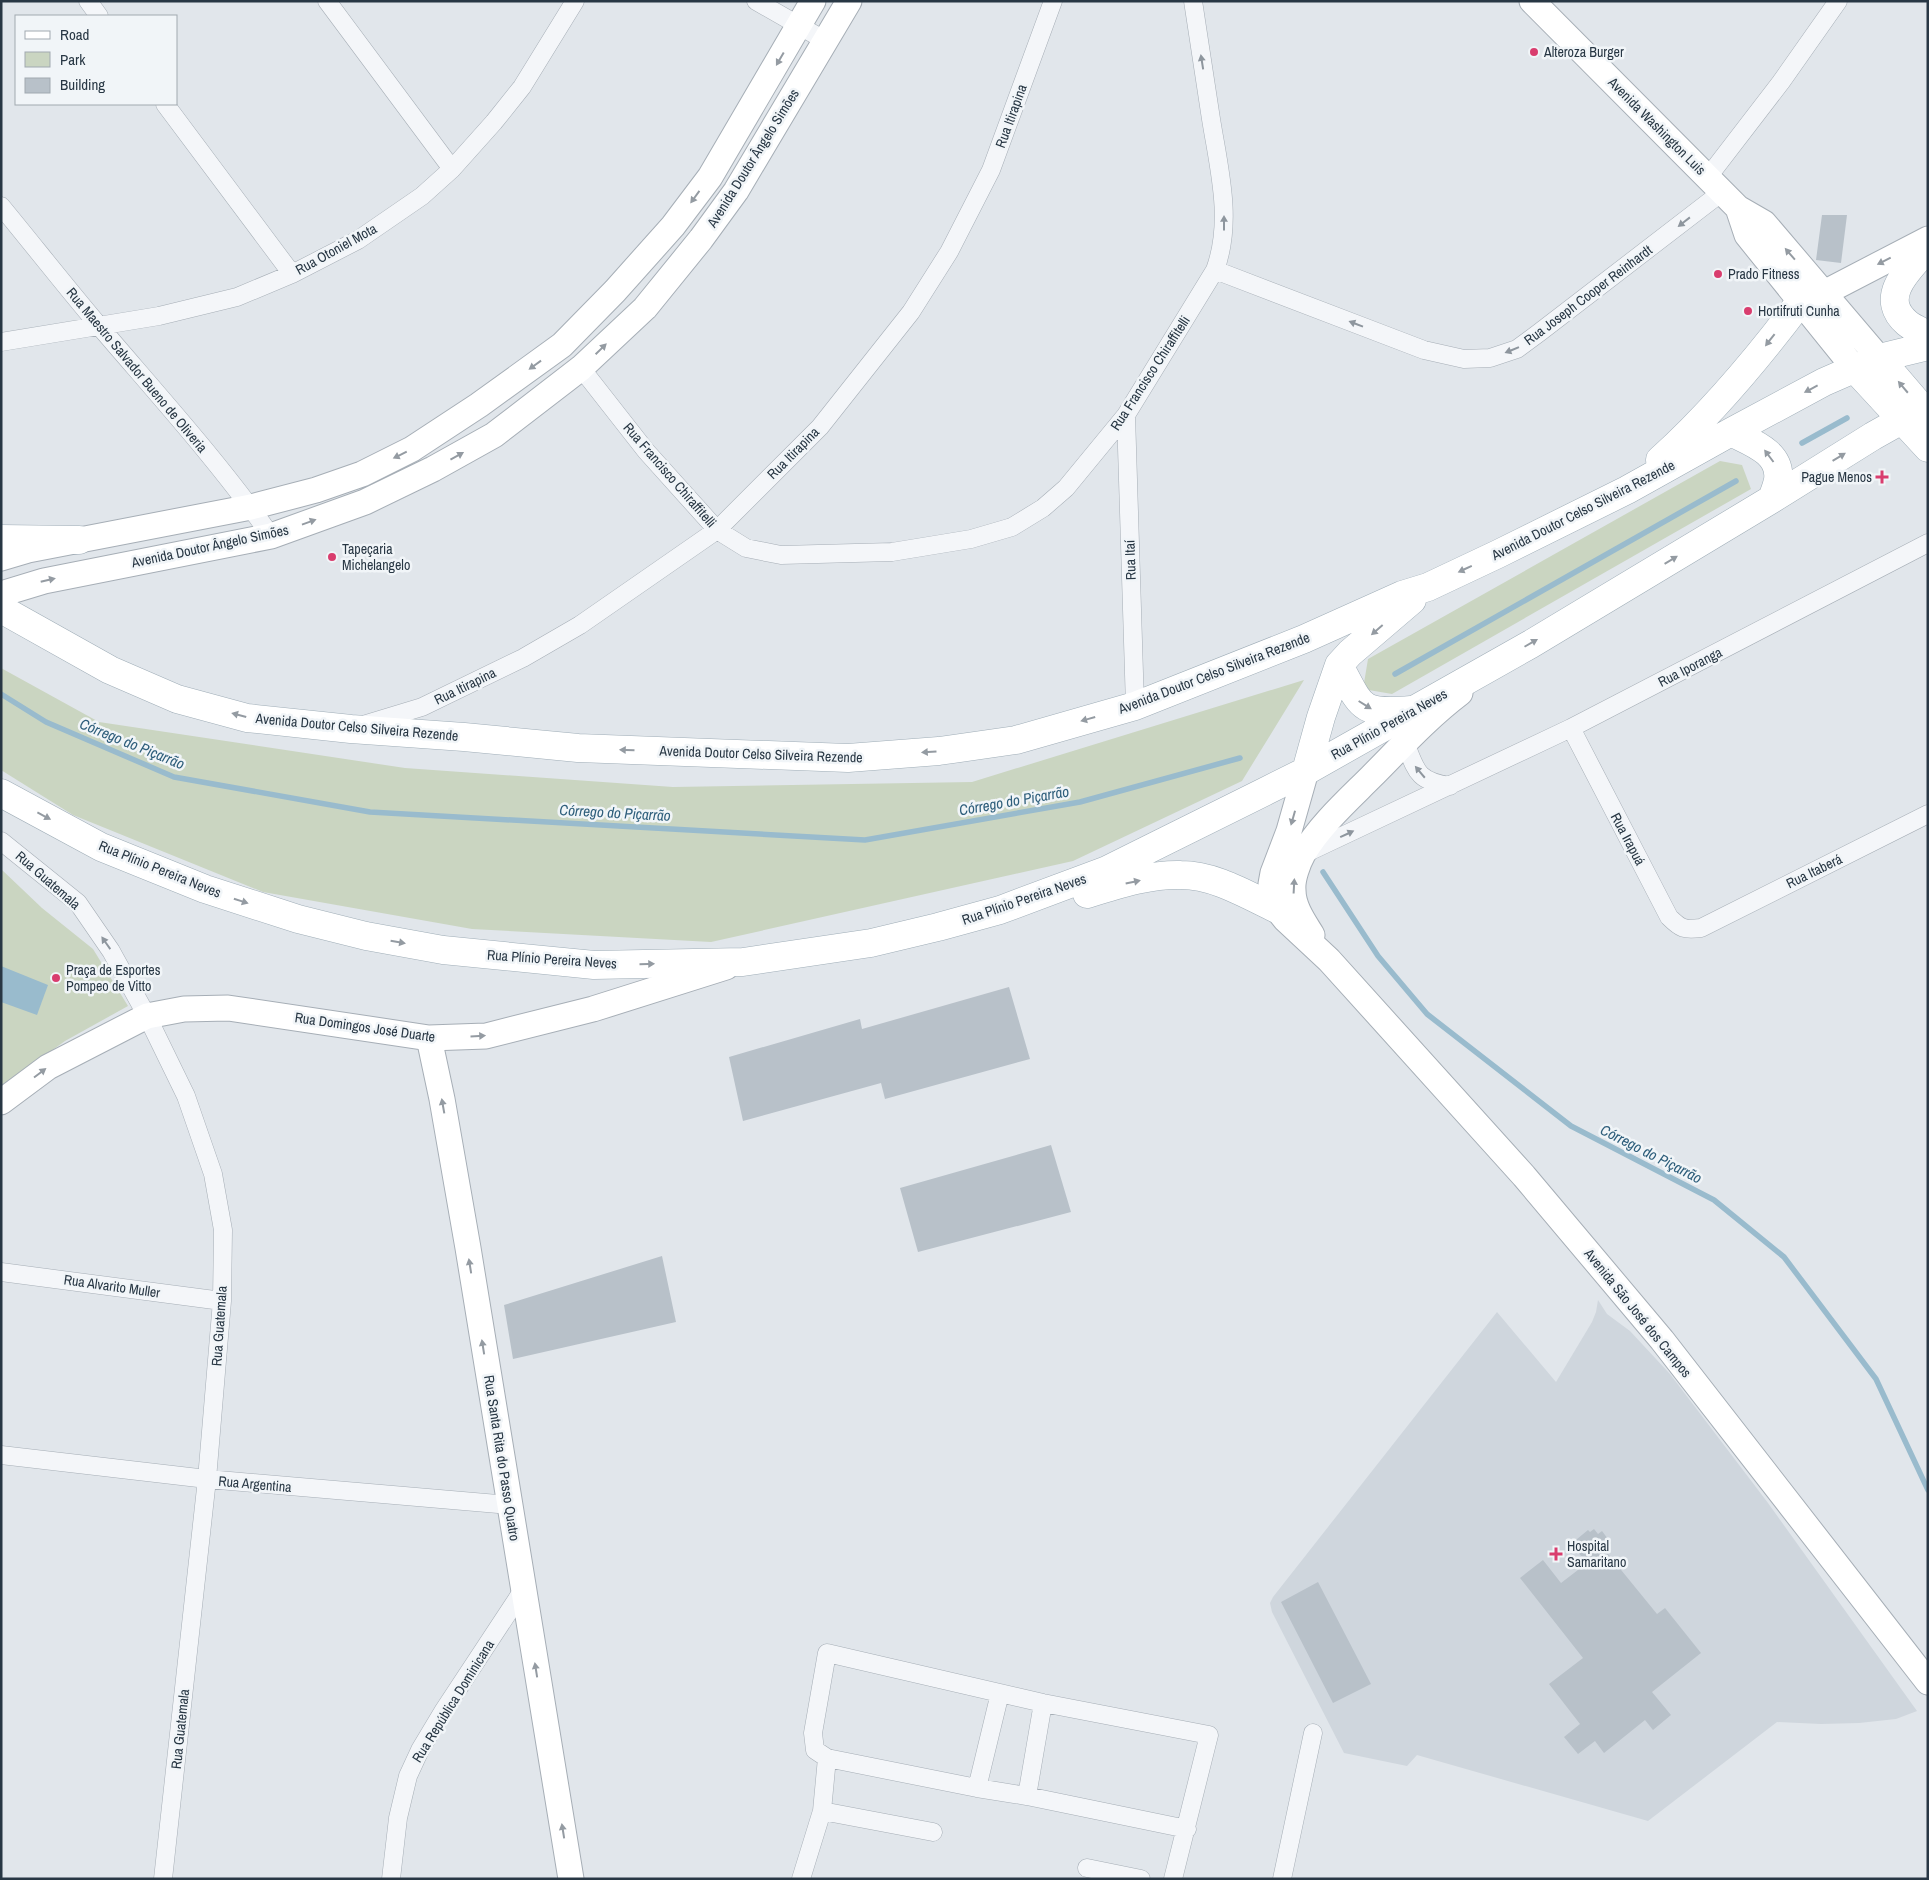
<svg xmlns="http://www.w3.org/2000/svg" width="1929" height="1880" viewBox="0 0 1929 1880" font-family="'Archivo Narrow',sans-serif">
<rect width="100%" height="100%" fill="#e1e6eb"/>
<!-- built -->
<path fill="#cfd6dd" d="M1598,1300L1607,1314L1630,1331L1670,1374L1768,1503L1917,1711L1896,1719L1859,1723L1821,1724L1777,1722L1648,1821L1417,1755L1407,1766L1344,1753L1272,1612L1270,1603L1273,1597L1497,1312L1556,1382L1592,1322L1596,1312Z"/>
<!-- green -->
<path fill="#cad5c1" d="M1720,461L1742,465L1751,489L1392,694L1363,689L1368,659Z
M1,668L99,722L405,768L673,787L972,782L1304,680L1242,781L1073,861L711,942L472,929L263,892L73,815L1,770Z
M1,869L42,908L93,949L128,1006L65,1041L1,1087Z"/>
<!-- water -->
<path fill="#99bbcd" d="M1,966L48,985L37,1015L1,1002Z"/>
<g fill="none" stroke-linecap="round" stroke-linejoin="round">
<!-- stream -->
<path stroke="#99bbcd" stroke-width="5.5" d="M1802,443L1847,418
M1395,674L1736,481
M1,694L46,722L174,777L370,812L865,840L1080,802L1240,758
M1323,872L1378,956L1427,1014L1571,1126L1714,1200L1784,1257L1876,1379L1928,1490"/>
</g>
<!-- building -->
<path fill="#b8c1c9" d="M1822,215H1847L1841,263L1816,260Z
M1009,987L1030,1059L885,1099L881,1083L743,1121L729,1057L860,1019L862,1029Z
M1051,1145L1071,1212L918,1252L900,1188Z
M662,1256L676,1322L513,1359L504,1305Z
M1594,1529L1598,1534L1602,1531L1611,1543L1604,1549L1657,1614L1665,1608L1701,1653L1652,1692L1671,1715L1653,1730L1645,1720L1604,1753L1595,1741L1578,1754L1564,1737L1580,1724L1549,1684L1583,1658L1520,1578L1543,1560L1561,1583L1587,1563L1571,1544L1588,1530L1590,1532Z
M1318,1582L1371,1684L1333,1703L1281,1602Z"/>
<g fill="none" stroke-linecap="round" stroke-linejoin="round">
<!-- street casing -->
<g stroke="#a6aeb6" stroke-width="19">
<path id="street" d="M88,1L99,16
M327,1L452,169
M756,1L826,41
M165,104L292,274
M1708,177L1781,82L1838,1
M1,206C34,246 66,287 100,327C158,395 219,462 271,536
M1215,270L1424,350L1464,359L1490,358L1517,349L1540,332L1722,192
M1,342L159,316L237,297L292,274L358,240L422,196L452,169L494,122L522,87L575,1
M581,368L646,451L717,530L746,548L781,555L892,552L971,539L1012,527L1043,508L1066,488L1126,415L1215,270C1233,221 1219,169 1211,119C1205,80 1199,40 1193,1
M1126,415L1135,706
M366,724L422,707L523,658L580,625L717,530L820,427L911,312L949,252L991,170L1053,1
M1571,728L1669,917C1681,929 1684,930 1701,928L1928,814
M1405,742C1416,770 1416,781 1450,786
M1,841L78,903L111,951L147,1016L186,1096L213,1174L223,1230L222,1301L207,1479L163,1879
M1304,854L1571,728L1928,543
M1,1272L222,1301
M1,1455L207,1479L510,1505
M1043,1703L1027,1796L1187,1829
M827,1758L977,1788L1027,1796
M977,1788L1000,1693
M822,1811L933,1832
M1087,1868L1141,1879
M391,1879L398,1818L408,1776L420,1750L444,1710L523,1590
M801,1879L822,1811L827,1758L815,1750L813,1733L827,1653L1043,1703L1209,1735L1173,1879
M1282,1879L1313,1733"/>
</g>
<!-- secondary casing -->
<g stroke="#a6aeb6" stroke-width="27">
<path id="secondary" d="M1532,1L1738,208L1764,223L1879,358
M1738,208L1747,235L1855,369
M1824,293L1928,239
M1,558L28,550L251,507L316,490L362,474L412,449L479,405L562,345L615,291L673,226L710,177L813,1
M1,594L44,581L271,536L365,502L433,469L494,435L581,368L645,308L701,239L736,191L849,1
M1306,771L1289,831L1273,873L1271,884L1273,898L1277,909L1285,919L1329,960L1524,1176L1662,1340L1928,1682
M1312,935C1304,922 1293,907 1293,890C1292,879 1298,863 1303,854C1320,825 1348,800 1371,777C1400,748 1427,718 1460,693
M429,1038L442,1099L468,1248L571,1879
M1,1102L48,1067L147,1016L184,1009L228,1008L429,1038L486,1036L593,1009L726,967"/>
</g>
<!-- primary casing -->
<g stroke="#9fadb7" stroke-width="29">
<path id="primary" d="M1928,248C1909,269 1877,297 1907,323C1913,328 1921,331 1928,335
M1879,358L1928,415
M1855,369L1928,448
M1731,432C1750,442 1782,452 1778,480C1777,486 1774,493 1772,499
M1660,460C1712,413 1758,358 1800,302
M1,539L79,540
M1,609L110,670L177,699L247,718L351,729L464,737L578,748L848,758L939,751L1016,740L1135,706L1304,639L1402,595L1428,587L1498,554L1627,490L1731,432L1824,382L1879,358L1928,346
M1339,665C1362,708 1359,714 1411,710
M1306,771L1321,717L1339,665L1350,653L1412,600
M1,793L101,847L205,889L298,919L366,936L443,950L594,965L743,962L871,943L938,927L1000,910L1107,870L1266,791L1306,771L1531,644L1772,499L1873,436L1921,409L1928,407
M1087,894C1117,885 1149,874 1181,875C1215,875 1247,895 1277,909"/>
</g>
<!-- street -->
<use href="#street" stroke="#f4f6f9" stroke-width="18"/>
<!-- secondary -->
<use href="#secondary" stroke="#fff" stroke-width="25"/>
<!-- primary -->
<use href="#primary" stroke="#fff" stroke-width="28"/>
</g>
<!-- one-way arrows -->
<defs><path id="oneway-solid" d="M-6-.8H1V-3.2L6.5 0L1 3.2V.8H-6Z" transform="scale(1.25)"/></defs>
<g fill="#949ba2">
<use href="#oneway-solid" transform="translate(780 59) rotate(120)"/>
<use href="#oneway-solid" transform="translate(695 197) rotate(126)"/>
<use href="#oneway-solid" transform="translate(1790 254) rotate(-131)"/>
<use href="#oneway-solid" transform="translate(1884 261) rotate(153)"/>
<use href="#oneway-solid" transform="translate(1770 340) rotate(128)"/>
<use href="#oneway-solid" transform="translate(601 349) rotate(-44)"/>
<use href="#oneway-solid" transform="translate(535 365) rotate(144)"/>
<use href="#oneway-solid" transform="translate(1903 387) rotate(-130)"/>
<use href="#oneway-solid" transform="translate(1811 389) rotate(152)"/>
<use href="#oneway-solid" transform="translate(400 455) rotate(154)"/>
<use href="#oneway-solid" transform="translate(457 456) rotate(-29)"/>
<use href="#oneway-solid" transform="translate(1769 456) rotate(-127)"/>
<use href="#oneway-solid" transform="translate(1839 457) rotate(-31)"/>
<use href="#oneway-solid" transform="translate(309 522) rotate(-20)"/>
<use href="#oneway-solid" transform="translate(1671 560) rotate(-31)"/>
<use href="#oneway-solid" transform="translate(1465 569) rotate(155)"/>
<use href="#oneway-solid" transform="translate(48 580) rotate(-13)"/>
<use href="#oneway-solid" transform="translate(1377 630) rotate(139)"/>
<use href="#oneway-solid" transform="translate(1531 643) rotate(-30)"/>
<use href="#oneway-solid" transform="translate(1365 705) rotate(32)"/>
<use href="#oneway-solid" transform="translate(239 715) rotate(-165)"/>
<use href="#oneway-solid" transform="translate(1088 719) rotate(164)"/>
<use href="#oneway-solid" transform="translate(627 750) rotate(-178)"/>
<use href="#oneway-solid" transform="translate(929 752) rotate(176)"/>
<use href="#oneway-solid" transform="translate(44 816) rotate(28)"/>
<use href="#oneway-solid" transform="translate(1293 818) rotate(106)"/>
<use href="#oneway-solid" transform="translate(1133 882) rotate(-12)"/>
<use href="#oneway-solid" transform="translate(1294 886) rotate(-87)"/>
<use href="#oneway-solid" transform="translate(241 901) rotate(18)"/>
<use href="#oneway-solid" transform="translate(398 942) rotate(10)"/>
<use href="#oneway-solid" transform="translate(647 964) rotate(-1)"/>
<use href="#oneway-solid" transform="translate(478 1036) rotate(-3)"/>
<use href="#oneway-solid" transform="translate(40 1073) rotate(-37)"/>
<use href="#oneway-solid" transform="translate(443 1106) rotate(-100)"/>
<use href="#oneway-solid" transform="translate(470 1266) rotate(-99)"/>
<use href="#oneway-solid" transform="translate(483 1347) rotate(-99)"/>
<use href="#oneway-solid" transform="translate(536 1670) rotate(-99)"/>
<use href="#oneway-solid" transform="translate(563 1831) rotate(-99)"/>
</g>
<g fill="#8e969e">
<use href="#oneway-solid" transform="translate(1202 62) rotate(-99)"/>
<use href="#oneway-solid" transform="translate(1684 222) rotate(142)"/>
<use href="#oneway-solid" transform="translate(1224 223) rotate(-90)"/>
<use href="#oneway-solid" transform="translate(1356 324) rotate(-159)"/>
<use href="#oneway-solid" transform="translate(1512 350) rotate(158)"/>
<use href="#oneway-solid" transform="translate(1420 772) rotate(-130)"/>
<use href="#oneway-solid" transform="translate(1347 834) rotate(-25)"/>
<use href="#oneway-solid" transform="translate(106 943) rotate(-125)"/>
</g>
<!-- markers -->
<g fill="#d93d6e" stroke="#f1f5f8" stroke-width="2">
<circle cx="1534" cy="52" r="5"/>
<circle cx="1718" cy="274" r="5"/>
<circle cx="1748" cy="311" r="5"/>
<path d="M1879.5 469.5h5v5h5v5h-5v5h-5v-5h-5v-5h5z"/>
<circle cx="332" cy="557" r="5"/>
<circle cx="56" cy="978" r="5"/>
<path d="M1553.5 1546.5h5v5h5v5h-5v5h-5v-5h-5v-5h5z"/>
</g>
<g text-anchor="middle" stroke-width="5" stroke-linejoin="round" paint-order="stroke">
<!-- poi labels -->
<g font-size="14" fill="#283744" stroke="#f1f5f8" text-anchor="start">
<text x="1544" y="57">Alteroza Burger</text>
<text x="1728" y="279">Prado Fitness</text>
<text x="1758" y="316">Hortifruti Cunha</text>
<text x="1872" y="482" text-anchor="end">Pague Menos</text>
<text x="342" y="554">Tapeçaria<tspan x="342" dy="16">Michelangelo</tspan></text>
<text x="66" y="975">Praça de Esportes<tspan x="66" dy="16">Pompeo de Vitto</tspan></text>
<text x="1567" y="1551">Hospital<tspan x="1567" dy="16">Samaritano</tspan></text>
</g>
<!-- street labels -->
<g font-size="14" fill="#283744" stroke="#f1f5f8">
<text transform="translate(1011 116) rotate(-70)" y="5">Rua Itirapina</text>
<text transform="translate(1657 126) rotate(45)" y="5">Avenida Washington Luis</text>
<text transform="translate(753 158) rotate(-58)" y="5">Avenida Doutor Ângelo Simões</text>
<text transform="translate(336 249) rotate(-29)" y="5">Rua Otoniel Mota</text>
<text transform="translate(1588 295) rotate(-37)" y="5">Rua Joseph Cooper Reinhardt</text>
<text transform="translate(137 370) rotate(50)" y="5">Rua Maestro Salvador Bueno de Oliveria</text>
<text transform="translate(1150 373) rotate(-57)" y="5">Rua Francisco Chiraffitelli</text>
<text transform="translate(793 453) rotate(-45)" y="5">Rua Itirapina</text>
<text transform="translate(670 475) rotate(49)" y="5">Rua Francisco Chiraffitelli</text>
<text transform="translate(1583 510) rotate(-27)" y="5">Avenida Doutor Celso Silveira Rezende</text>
<text transform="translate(210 546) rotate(-12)" y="5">Avenida Doutor Ângelo Simões</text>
<text transform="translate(1130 560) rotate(-92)" y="5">Rua Itaí</text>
<text transform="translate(1690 667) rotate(-27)" y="5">Rua Iporanga</text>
<text transform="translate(1214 673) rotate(-21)" y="5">Avenida Doutor Celso Silveira Rezende</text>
<text transform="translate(465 686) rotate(-26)" y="5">Rua Itirapina</text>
<text transform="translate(1389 724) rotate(-29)" y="5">Rua Plínio Pereira Neves</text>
<text transform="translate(357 727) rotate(5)" y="5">Avenida Doutor Celso Silveira Rezende</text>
<text transform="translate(761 754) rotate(2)" y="5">Avenida Doutor Celso Silveira Rezende</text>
<text transform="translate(1628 839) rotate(62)" y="5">Rua Irapuá</text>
<text transform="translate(160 869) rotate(22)" y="5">Rua Plínio Pereira Neves</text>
<text transform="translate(1814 871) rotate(-26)" y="5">Rua Itaberá</text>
<text transform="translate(48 880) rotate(41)" y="5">Rua Guatemala</text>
<text transform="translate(1024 899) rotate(-19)" y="5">Rua Plínio Pereira Neves</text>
<text transform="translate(552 959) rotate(4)" y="5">Rua Plínio Pereira Neves</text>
<text transform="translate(365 1027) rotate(8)" y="5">Rua Domingos José Duarte</text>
<text transform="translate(112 1286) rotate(8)" y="5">Rua Alvarito Muller</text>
<text transform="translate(1638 1313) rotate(51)" y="5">Avenida São José dos Campos</text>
<text transform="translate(219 1326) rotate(-86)" y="5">Rua Guatemala</text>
<text transform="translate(502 1458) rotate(81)" y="5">Rua Santa Rita do Passo Quatro</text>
<text transform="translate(255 1484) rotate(5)" y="5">Rua Argentina</text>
<text transform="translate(453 1701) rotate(-58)" y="5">Rua República Dominicana</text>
<text transform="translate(180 1729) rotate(-84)" y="5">Rua Guatemala</text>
</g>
<!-- water labels -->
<g font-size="15" font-style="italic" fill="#2e5e7b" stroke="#f1f5f8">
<text transform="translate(132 744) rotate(22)" y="5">Córrego do Piçarrão</text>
<text transform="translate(1014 801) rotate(-10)" y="5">Córrego do Piçarrão</text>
<text transform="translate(615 813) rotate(3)" y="5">Córrego do Piçarrão</text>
<text transform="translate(1651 1154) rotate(27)" y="5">Córrego do Piçarrão</text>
</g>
</g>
<!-- border -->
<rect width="1929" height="1880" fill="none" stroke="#283744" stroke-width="5"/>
<!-- legend -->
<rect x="15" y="15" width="162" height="90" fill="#f1f5f8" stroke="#a1a9b0"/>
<rect x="25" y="31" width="25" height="8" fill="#ffffff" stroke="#a1a9b0"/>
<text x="60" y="40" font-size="15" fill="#283744">Road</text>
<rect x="25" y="52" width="25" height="15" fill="#cad5c1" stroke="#a1a9b0"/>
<text x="60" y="65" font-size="15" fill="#283744">Park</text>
<rect x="25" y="78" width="25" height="15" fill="#b8c1c9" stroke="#a1a9b0"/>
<text x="60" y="90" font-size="15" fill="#283744">Building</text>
</svg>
